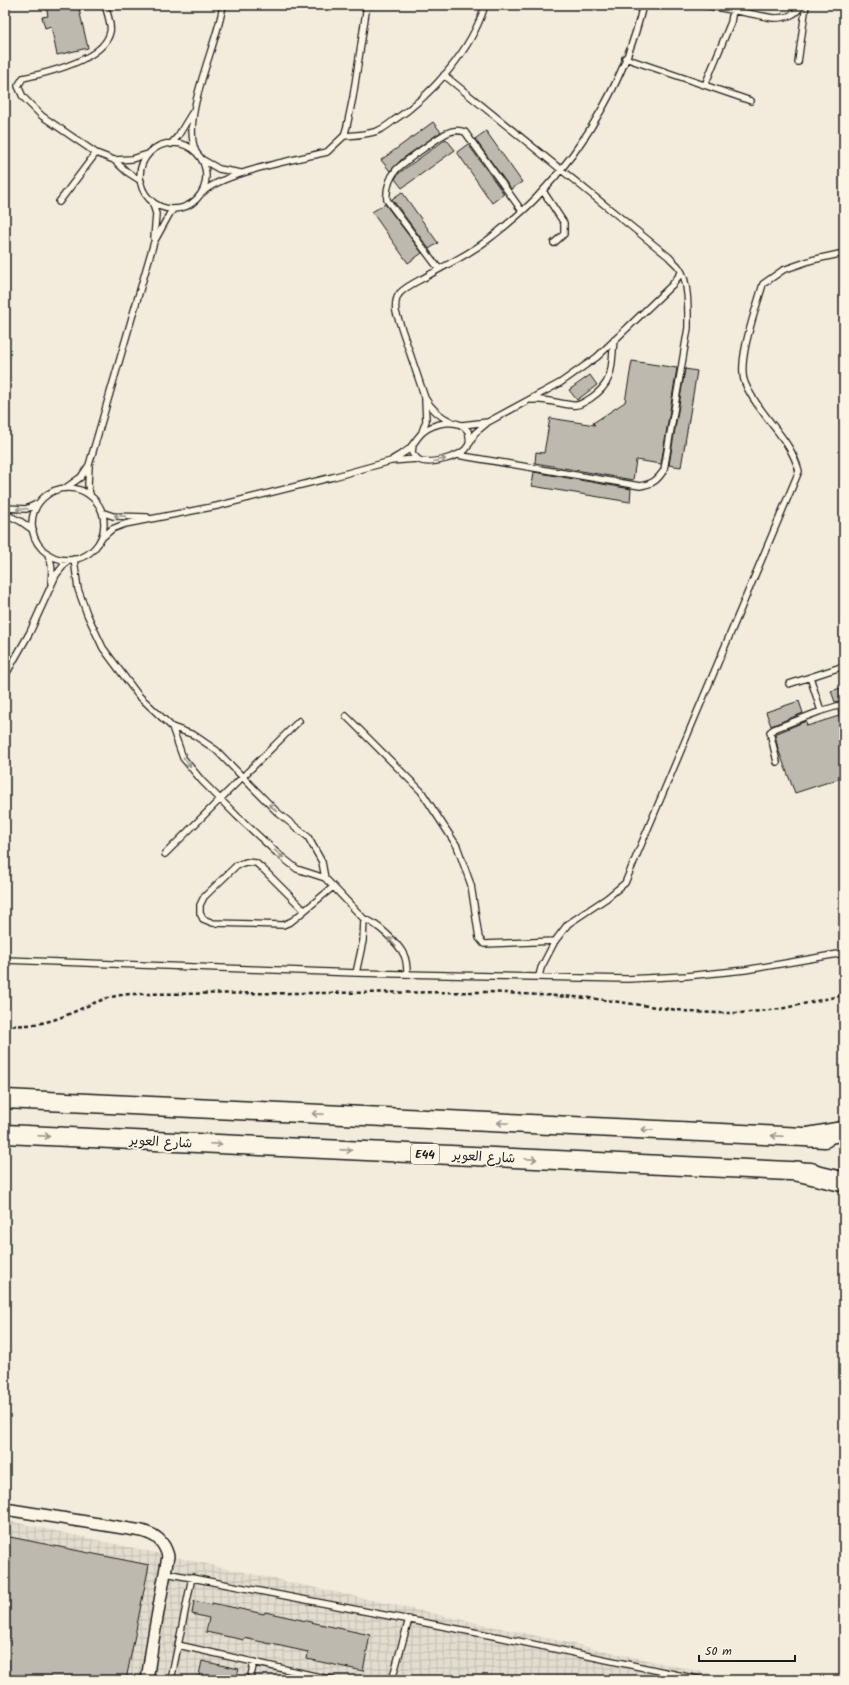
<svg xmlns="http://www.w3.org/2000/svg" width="849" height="1685" viewBox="0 0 849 1685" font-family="Kalam,'Playpen Sans Arabic',sans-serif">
<defs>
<pattern id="industrial-grid" width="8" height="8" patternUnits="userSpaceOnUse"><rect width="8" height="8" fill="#e3ddcf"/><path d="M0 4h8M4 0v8" fill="none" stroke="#c2bdb1"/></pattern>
</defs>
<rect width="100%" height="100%" fill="#f3ecdd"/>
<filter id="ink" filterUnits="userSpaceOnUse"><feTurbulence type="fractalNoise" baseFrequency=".025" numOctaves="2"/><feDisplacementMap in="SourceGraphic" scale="8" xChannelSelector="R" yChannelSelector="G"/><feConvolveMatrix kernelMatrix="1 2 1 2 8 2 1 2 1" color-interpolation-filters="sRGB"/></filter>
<g filter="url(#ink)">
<!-- industrial -->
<path fill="url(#industrial-grid)" d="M5,1520L739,1680H5Z"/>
<!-- building -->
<path fill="#beb9ae" stroke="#1c1c1c" d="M46,5H78L88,48L57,55L51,26L45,28L42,17L48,16Z
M433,122L441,132L402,159L390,171L381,160Z
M486,131L522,182L511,189L475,139Z
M446,139L455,150L402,188L395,179L399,173Z
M468,144L504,194L492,203L457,152Z
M402,192L438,243L429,249L392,199Z
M385,204L422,253L408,263L372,212Z
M632,361L677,368L661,464L636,460L633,480L535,463L536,452L544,453L550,418L595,425L593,423L625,402Z
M685,369L697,371L681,467L669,465Z
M590,375L597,385L577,400L569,390Z
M534,472L631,489L630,502L532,486Z
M844,687V700L835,702L831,691Z
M799,701L803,713L771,726L766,712Z
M844,708V777L795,793L778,749L775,734L806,721L807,726L839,716L838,710Z
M5,1536L149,1565L126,1680H5Z
M194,1601L212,1605V1603L264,1614L265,1612L370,1635L363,1671L307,1659L308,1652L244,1638V1640L206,1632L209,1618L192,1614Z
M202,1661L239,1669L236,1680H198Z"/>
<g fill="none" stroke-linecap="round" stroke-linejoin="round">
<!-- service casing -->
<g stroke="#1c1c1c" stroke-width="8">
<path id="service" d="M105,5C107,13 112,25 110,32C104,60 47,73 23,78L18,86L23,97L42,116L96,153L114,160L127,172L141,181
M705,5L773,18C786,18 795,16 802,5
M625,58L751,101
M798,62L806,5
M444,75L669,257C672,261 677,264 680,269C689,282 688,312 688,328L664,470C657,481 652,484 640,486L457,455
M705,85L731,22L733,10
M344,136C354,135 367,135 377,131C383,129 388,125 393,121C431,96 472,50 485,5
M140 176a33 33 0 1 1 66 0a33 33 0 1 1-66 0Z
M171,144L178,136L192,113
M196,152C180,117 218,44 223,5
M114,160L132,159L148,154
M203,160L219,169L241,173
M543,191L564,223V234L554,243
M202,193C221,173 298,159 327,152L344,136L347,126L353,97L367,5
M152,201L156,214L154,238
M59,202L96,153
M439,269L387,200C386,189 389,179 396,170C400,165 440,136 447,133C453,130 459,130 465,132L522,211
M532,400C545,398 558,404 572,405C580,406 584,402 591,398C615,382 611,365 614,340
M452,422C440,417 432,410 425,398L396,312C395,305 395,300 399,294C407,285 419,281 429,275C451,262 474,252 494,235C509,223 524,211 537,197C587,145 627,75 643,5
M462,425L488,422L560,383L597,357L672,285L681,273
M422,432L426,421L425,400
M470,443L475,433L487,423
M393,459C398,456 404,453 409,449C414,444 417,437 423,432C434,423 459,417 468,431C469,436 471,442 468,446C463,457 429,465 419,460C416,458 414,455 412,453L413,445
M89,466L88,485L90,494
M67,487L81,477L89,465L154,242L170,213L174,209
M32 524a36 36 0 1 1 72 0a36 36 0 1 1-72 0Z
M5,508L26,509L37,504
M104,513L113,516L147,517
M5,514L20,521L33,530
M103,537L112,529L125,524L217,506L333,477L391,461L417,459
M47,553C53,563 52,572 51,583
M74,559L78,589L87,614L103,648L138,695L172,727L194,735L216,750L277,812L308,837L322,862L325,878L297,869L277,853L237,816L202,781L183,758L172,727
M5,676L30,632L56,575L68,560
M810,677L821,711
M789,684L844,666
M346,716L421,791L457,846L471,885L479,938L484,944L555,941
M777,762L770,732L774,729L821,711L844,704
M165,854L299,721
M325,878L364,919C376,922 399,944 404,955C407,961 407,968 407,974
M304,910L263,869L256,863L246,862L237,865L204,897L200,905V913L203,919L213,923L283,925L292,921L333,887
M5,960L356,973L627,979L686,976L745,970L844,953
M356,973L363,941L364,919
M539,976L541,968L555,941L568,924L607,898L625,883L799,471C793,449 781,436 768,419C759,407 750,396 745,383C736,362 757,306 763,284L783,270L812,260L844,253
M166,1573L499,1637L702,1680
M178,1645L333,1680
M171,1680L192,1577
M250,1680L254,1662
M392,1680L409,1619"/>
</g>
<!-- minor casing -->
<g stroke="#1c1c1c" stroke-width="14">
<path id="minor" d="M5,1509L142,1531C156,1535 164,1541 168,1556L153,1640L147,1680"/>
</g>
<!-- trunk casing -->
<g stroke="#1c1c1c" stroke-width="21">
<path id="trunk" d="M5,1099L825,1138
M5,1134L811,1172"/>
</g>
<!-- motorway casing -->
<g stroke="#1c1c1c" stroke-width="22">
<path id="motorway" d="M810,1137L844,1131
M797,1171L844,1182"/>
</g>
<!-- path -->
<path stroke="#1c1c1c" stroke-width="2.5" stroke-dasharray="4 3" stroke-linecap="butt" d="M5,1025C27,1027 49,1023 69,1014C93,1004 104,996 131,994L489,992L590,998L692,1012L716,1013H740L780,1009L844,995"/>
<!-- service -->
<use href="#service" stroke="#fcf5e5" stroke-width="5.5"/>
<!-- minor -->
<use href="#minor" stroke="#fcf5e5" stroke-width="11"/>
<!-- trunk -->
<use href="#trunk" stroke="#fcf5e5" stroke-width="18"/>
<!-- motorway -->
<use href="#motorway" stroke="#fcf5e5" stroke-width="19"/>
</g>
<!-- one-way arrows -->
<defs><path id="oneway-shaft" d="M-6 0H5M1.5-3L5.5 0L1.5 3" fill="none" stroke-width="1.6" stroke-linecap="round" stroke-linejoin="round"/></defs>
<g stroke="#97938b">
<use href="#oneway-shaft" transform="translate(440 460) rotate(-14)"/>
<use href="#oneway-shaft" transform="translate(22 509) rotate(177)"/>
<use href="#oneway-shaft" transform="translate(120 516) rotate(-177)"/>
<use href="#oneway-shaft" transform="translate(187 762) rotate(52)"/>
<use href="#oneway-shaft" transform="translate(273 808) rotate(-136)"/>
<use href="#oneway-shaft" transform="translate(279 854) rotate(40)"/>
<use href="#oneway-shaft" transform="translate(392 942) rotate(-131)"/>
<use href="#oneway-shaft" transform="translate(318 1114) rotate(-177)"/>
<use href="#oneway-shaft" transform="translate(503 1123) rotate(-177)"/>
<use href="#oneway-shaft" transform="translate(647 1130) rotate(-177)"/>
<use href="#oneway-shaft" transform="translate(44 1136) rotate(3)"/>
<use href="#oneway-shaft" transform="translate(777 1136) rotate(-177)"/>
<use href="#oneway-shaft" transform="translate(216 1144) rotate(3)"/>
<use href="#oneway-shaft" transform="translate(346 1150) rotate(3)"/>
<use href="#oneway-shaft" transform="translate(531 1159) rotate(3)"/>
</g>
</g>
<g text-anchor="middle" stroke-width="3.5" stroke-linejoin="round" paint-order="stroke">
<!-- shield labels -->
<rect fill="#fcf5e5" stroke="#5f5d58" stroke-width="1" x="411" y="1144" width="28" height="20" rx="3"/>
<g font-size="12" font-weight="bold" fill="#1c1c1c">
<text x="425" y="1158">E44</text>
</g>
<!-- street labels -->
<g font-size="13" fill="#1c1c1c" stroke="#fcf5e5">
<text transform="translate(161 1141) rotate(3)" y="5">شارع العوير</text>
<text transform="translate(484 1156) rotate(3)" y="5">شارع العوير</text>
</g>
</g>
<!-- margin -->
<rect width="849" height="1685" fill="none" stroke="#fcf5e5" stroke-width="20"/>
<rect x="10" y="10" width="829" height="1665" fill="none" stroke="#1c1c1c" stroke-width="1.5" filter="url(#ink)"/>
<!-- scale -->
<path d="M699 1655v6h96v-6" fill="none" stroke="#1c1c1c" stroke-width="2"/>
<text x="705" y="1655" font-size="12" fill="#1c1c1c" stroke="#fcf5e5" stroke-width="3" paint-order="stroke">50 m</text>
</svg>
